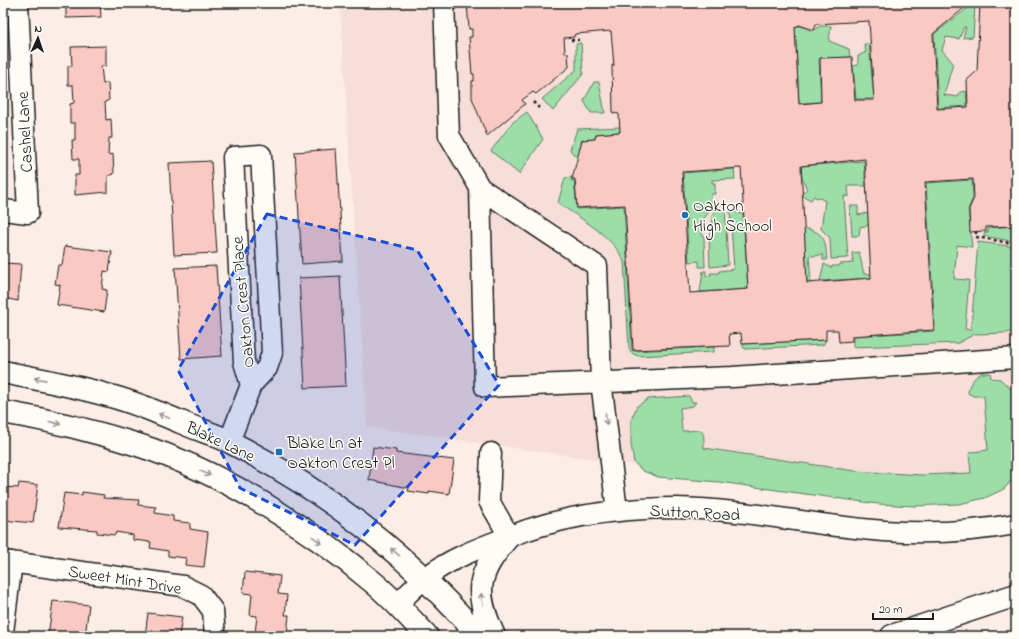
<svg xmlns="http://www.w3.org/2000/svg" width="1019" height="639" viewBox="0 0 1019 639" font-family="'Indie Flower',sans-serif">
<rect width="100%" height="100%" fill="#fcede7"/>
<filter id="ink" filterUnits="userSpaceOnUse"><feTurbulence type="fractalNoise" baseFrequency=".025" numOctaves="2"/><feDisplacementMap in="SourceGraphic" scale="8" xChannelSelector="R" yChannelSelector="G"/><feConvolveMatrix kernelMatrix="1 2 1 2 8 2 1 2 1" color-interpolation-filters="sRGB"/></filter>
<g filter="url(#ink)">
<!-- built -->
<path fill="#f7ded8" d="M340,3H1016V485L958,493L821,491L367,427Z"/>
<!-- grass -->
<path fill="#9ddea8" stroke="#5c7d62" d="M973,4L975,6L973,37L963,38L966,27H964L959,39L946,37L942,50L953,63L944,95L958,97L960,92L966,91L967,106L938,108L934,34Z
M800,26L813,31L820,26H831L829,41L849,49L850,57L819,59L821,102L799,103L795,27Z
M581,43L583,74L553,111L542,99L576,70V44Z
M864,44H869L874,99H856L853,66L858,65V56L866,52Z
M594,82H599L605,113H591L584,101Z
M527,112L543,139L519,174L491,151L512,123Z
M620,127V132L596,134L595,139L583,140L578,159L570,150L577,129Z
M864,161L866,186H848L849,197L844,196L848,258L831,259L830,238L821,229L825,201L818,197L817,198L814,196L811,200L803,196L802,193L807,189L802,178L801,166Z
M734,169L735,179L712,180V183H715V194H711L712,207L699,226L704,238L705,267H699V261L689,262L683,173Z
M572,177L571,181L574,180L577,209L624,206L632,351L714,347V352L638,356L631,353L629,349L624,262C616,238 578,217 558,203L565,178Z
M972,180L973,198L968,209L972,247L957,245L954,279L969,280L965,329L971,330L978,242L1016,247V330L1007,333L975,334L958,343L853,347V336L935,331L926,183Z
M850,206H858V215L868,213L869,225L860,227L859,236H852Z
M717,209L725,210L728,265L710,267L709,237L713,223L711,217Z
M730,211L743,214L748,289L700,292L703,271H706V276H711L710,273H719V271L734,269Z
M1016,226V242L984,236V233L988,232V228Z
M804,228C826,233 825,240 827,260H823V255L809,256L811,283H807Z
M859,252L864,274H871V278L820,281L824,264L832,268V266H839L840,264L853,263L852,253Z
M826,340L823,345L745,349L743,347V344Z
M981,373H990L991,378L1000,379L1016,394V473L1011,481L1004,489L985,498L959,504L914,506L878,504L719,482L658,477L643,471L634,463L631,444V420L637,406L648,399L689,396L692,402H696L693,406L680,408L682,431C703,431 704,425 704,448L855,471L922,475L971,473L969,454L972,452L988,450L984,396H973L968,393C969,383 973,379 981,373Z"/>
<!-- building -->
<path fill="#fac9c3" stroke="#1c1c1c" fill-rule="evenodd" d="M66,3H100L101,17L66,18Z
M275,3H311V5L275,7Z
M467,3H970L933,34L937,109L968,107L967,80L977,71L980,3H1016V73H1013V87H1016V226L986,227V231L970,232L969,209L974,198L973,179L925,182L934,330L852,336V341L839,342L838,330H826V340L742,344L741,333L729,334L730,346L633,350L625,205L577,208L575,179H572L582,140L595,139L596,134L620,132L619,114L613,113L612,65L614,66L611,31L575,34L574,37L564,38L565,53H568L569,67L536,94L533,92L522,100L525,104L487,136L472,98V81H474V74H472L469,37H472V29H469ZM869,21L874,100H855L852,57L820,58L821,102L799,104L795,27L799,25L814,30L816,24ZM865,159L871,278L807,283L801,166ZM741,168L748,289L690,293L682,172Z
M106,46V66H101L103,84L108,83L109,100L105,102L106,120L111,119L112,138H109L108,155L113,154L114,174L108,176V192L75,195V175H79V159H73L72,140H75V123H70V104L74,103L73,85H68V66H72L71,47Z
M336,149L343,261L302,264L295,152Z
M211,161L217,253L174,255L169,163Z
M65,246L112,252L109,272L104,271L102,289L107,290L104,312L57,305L60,285L55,284L58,265H62Z
M3,263L21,264L18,301L3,298Z
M216,266L222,356L181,359L175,268Z
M340,276L346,386L305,388L299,278Z
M373,447L396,450V453L454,460L449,494L429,491V494L408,491L409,488L369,480Z
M19,483L38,485L33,523L3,520V487L18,488Z
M82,492L104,495L103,498L139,500L138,505L156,507L155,513L173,516V521L190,523V529L208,532L204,567L185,565L186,558L168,556V551L150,548L151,542L133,540V535L116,532L115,535L97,533V530L59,527L64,493L82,495Z
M245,572L280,576L278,594L287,595L285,615H289L287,634H296L295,636H261V633H255L257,616L250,615L252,594L243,593Z
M53,601L89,605L85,636H48Z
M148,613L182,617L179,636H145Z"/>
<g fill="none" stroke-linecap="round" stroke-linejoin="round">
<!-- minor casing -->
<g stroke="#1c1c1c" stroke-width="23">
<path id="minor" d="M444,3L449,135L480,188L485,387L732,377L1016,358
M480,188L597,266L601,381L617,511
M3,210L28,213L18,3
M229,442L251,385L244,362L233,157L261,155L272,353L267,368L251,385
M491,453L489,501L509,536
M3,561L183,586L201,595L213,611L215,636
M397,605C406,596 415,586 425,578C448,560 476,549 503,539C558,516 618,508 677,508C746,509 815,526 884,531C928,534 972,532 1016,524
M3,632L12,562"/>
</g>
<!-- major casing -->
<g stroke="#1c1c1c" stroke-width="25">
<path id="major" d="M3,372C37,379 70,385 103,394C131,401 157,412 183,423C198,430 215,434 230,442C325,490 409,556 479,636
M3,412C49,420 94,431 138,445C220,471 308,527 374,583C393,599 410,618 427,636
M494,636C473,590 477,574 509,536"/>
</g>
<!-- highway casing -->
<g stroke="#1c1c1c" stroke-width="25">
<path id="highway" d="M892,636L1016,595"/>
</g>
<!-- path -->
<path stroke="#1c1c1c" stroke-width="2.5" stroke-dasharray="3 3" stroke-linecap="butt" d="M571,40H579
M533,102L539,108
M976,231V237L1016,244"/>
<!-- minor -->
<use href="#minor" stroke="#fdfcf7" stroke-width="20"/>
<!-- major -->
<use href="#major" stroke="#fdfcf7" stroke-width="22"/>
<!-- highway -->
<use href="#highway" stroke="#fdfcf7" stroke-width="22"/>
</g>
<!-- one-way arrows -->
<defs><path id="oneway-shaft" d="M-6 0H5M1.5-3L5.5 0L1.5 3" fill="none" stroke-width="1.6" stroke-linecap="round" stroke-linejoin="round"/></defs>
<g stroke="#989794">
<use href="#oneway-shaft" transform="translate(40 379) rotate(-169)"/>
<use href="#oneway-shaft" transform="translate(164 416) rotate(-158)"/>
<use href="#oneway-shaft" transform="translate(606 419) rotate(83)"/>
<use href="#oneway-shaft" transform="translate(55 423) rotate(14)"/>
<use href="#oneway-shaft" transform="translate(205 473) rotate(25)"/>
<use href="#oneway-shaft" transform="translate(317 540) rotate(36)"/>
<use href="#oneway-shaft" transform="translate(395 552) rotate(-141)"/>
<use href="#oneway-shaft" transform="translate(482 599) rotate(-99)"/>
</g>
</g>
<!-- marked area -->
<path fill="#1d4ed8" fill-opacity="0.2" stroke="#1d4ed8" stroke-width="3" stroke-dasharray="8 5" stroke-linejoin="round" d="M267,214L417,250L499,385L355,545L240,488L178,370Z"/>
<!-- markers -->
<g fill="#1f6fb2" stroke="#fdfcf7" stroke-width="1.5">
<circle cx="685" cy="215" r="4"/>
<rect x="275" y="448" width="8" height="8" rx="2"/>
</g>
<g text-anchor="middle" stroke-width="3" stroke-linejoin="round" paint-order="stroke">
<!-- street labels -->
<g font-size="17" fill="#1c1c1c" stroke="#fdfcf7">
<text transform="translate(24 132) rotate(-93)" y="6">Cashel Lane</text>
<text transform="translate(242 302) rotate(-95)" y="6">Oakton Crest Place</text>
<text transform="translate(221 441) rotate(25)" y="6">Blake Lane</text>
<text transform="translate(695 512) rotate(3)" y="6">Sutton Road</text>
<text transform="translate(125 579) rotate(9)" y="6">Sweet Mint Drive</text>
</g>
<!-- poi labels -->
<g font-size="17" fill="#1c1c1c" stroke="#fdfcf7" text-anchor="start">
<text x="693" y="211">Oakton<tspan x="693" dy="20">High School</tspan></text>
<text x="287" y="448">Blake Ln at<tspan x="287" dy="20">Oakton Crest Pl</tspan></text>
</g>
</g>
<!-- margin -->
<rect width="1019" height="639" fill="none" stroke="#fdfcf7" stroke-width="16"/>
<rect x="8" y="8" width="1003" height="623" fill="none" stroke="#1c1c1c" stroke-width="1.5" filter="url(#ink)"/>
<!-- north arrow -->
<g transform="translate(38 38) rotate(3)" stroke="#fdfcf7" stroke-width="3" paint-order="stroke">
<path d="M0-3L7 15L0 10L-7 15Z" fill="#1c1c1c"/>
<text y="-6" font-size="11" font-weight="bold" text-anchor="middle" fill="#1c1c1c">N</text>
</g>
<!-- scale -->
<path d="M873 613v6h60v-6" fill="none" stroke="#1c1c1c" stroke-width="2"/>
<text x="879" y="613" font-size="12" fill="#1c1c1c" stroke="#fdfcf7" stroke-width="3" paint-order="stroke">20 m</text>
</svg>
